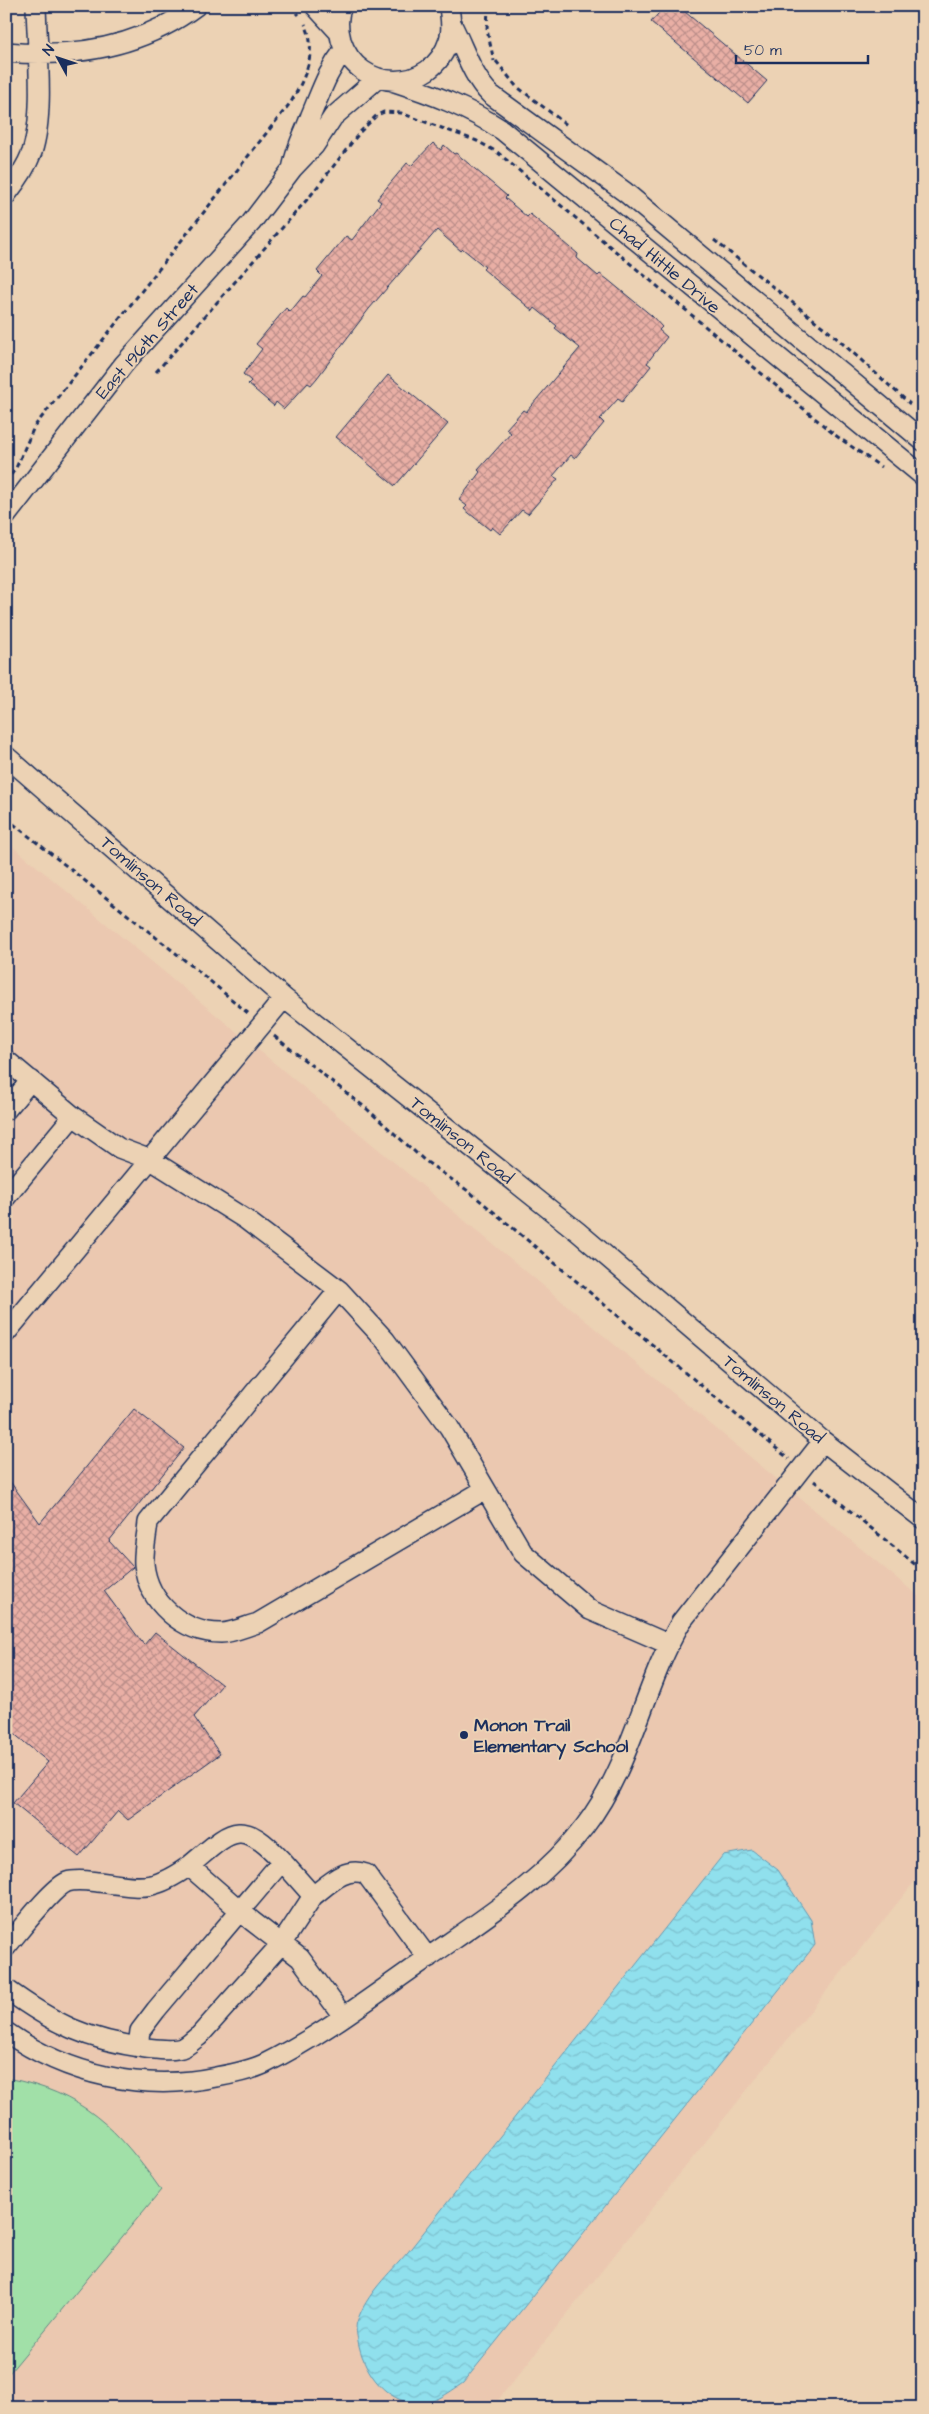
<svg xmlns="http://www.w3.org/2000/svg" width="929" height="2414" viewBox="0 0 929 2414" font-family="'Architects Daughter',sans-serif">
<defs>
<pattern id="water-waves" width="16" height="10" patternUnits="userSpaceOnUse" patternTransform="scale(1.25)"><rect width="16" height="10" fill="#90e0ed"/><path d="M0 5q4-4 8 0t8 0" fill="none" stroke="#7cc0ce"/></pattern>
<pattern id="building-cross-hatch" width="8" height="8" patternUnits="userSpaceOnUse" patternTransform="scale(1.25)"><rect width="8" height="8" fill="#e9afa5"/><path d="M0 0l8 8M0 8l8-8" fill="none" stroke="#bc8f8a"/></pattern>
</defs>
<rect width="100%" height="100%" fill="#ecd2b4"/>
<filter id="ink" filterUnits="userSpaceOnUse"><feTurbulence type="fractalNoise" baseFrequency=".02" numOctaves="2"/><feDisplacementMap in="SourceGraphic" scale="10" xChannelSelector="R" yChannelSelector="G"/><feConvolveMatrix kernelMatrix="1 2 1 2 8 2 1 2 1" color-interpolation-filters="sRGB"/></filter>
<g filter="url(#ink)">
<!-- built -->
<path fill="#ebc8b0" d="M6,841L923,1600V1871L498,2400L480,2408H6Z"/>
<!-- green -->
<path fill="#a1e0a8" stroke="#5e8883" d="M6,2078C83,2092 118,2129 161,2190L6,2377Z"/>
<!-- water -->
<path fill="url(#water-waves)" stroke="#6199b4" d="M752,1850L778,1870L811,1920L815,1945L463,2383C448,2393 431,2407 411,2403C381,2397 363,2368 358,2341C357,2335 355,2327 357,2322C366,2294 389,2274 408,2252L723,1855Z"/>
<!-- building -->
<path fill="url(#building-cross-hatch)" stroke="#1b2f5e" d="M665,6H678L767,81L748,103L651,22Z
M433,143L441,150L444,145L454,154L456,153L507,196L505,198L527,217L530,214L564,242L578,254L577,258L598,276L600,274L607,279L652,316L662,327L659,330L667,337L647,363L651,366L622,402L618,399L600,419L604,423L575,458L571,455L553,476L558,479L528,514L522,510L500,534L492,527L490,530L464,509L467,506L459,500L480,472L478,470L511,433L506,429L523,410L526,412L580,348L555,328L557,326L535,308L533,311L483,269L485,267L463,249L461,251L437,230L369,309L317,378L311,385L308,383L284,409L276,402L274,406L248,384L251,381L243,374L262,349L256,344L286,308L290,312L303,296L305,297L322,276L317,271L346,236L352,240L381,202L377,199L407,163L411,166Z
M388,375L448,424L395,486L336,437Z
M134,1409L184,1448L109,1541L133,1567L104,1591L144,1645L155,1632L222,1685L194,1717L220,1754L128,1820L118,1811L79,1857L13,1803L48,1762L6,1727V1476L40,1523Z"/>
<g fill="none" stroke-linecap="round" stroke-linejoin="round">
<!-- minor casing -->
<g stroke="#1b2f5e" stroke-width="22">
<path id="minor" d="M315,6L338,31
M342,6C337,17 338,29 341,40C358,94 432,94 449,40C453,29 450,17 449,6
M452,25C464,48 472,76 490,94L625,192L923,441
M6,52C74,58 140,48 196,6
M392,81C432,94 467,107 502,130L923,476
M292,169C297,145 303,137 311,115C322,89 327,72 344,50
M6,195C17,181 26,168 32,152C45,112 37,49 36,6
M6,516L124,364L251,223L292,169L314,146L333,117L378,78
M6,756L284,998L578,1232L823,1441L923,1519
M6,1060L73,1116L119,1148L151,1160L245,1219L339,1290L385,1340L449,1427L523,1553L590,1610L668,1644
M6,1110L31,1080
M6,1197L73,1116
M339,1290L148,1522C147,1535 143,1551 144,1564C148,1603 183,1633 221,1633C232,1633 247,1626 258,1623L484,1490
M6,1333L284,998
M313,1896C329,1884 345,1866 366,1874L428,1958
M6,1947C18,1933 52,1888 67,1882C76,1879 89,1881 98,1882C141,1887 151,1893 189,1866L252,1921L300,1958L343,2016
M6,1989C54,2024 87,2040 146,2048C156,2049 174,2052 184,2047C189,2045 194,2039 199,2036L282,1943L313,1896L282,1861
M6,2032C67,2075 143,2092 216,2077C232,2074 249,2071 264,2064C321,2036 371,1997 423,1961C481,1920 542,1883 585,1826C632,1765 643,1687 681,1622L823,1441
M138,2047L140,2031L156,2010L282,1861C240,1815 230,1832 189,1866"/>
</g>
<!-- path -->
<path stroke="#1b2f5e" stroke-width="3" stroke-dasharray="5 4" stroke-linecap="butt" d="M291,6L299,15
M488,6L487,30L494,61
M496,61L516,86L567,125
M714,240L832,334L910,404
M156,372L311,195L360,132L377,115L384,112L401,113L477,141L497,152L835,435L881,467
M6,482L16,468L34,427L291,102C305,78 318,51 305,24
M916,493L923,498
M6,818L197,970L249,1014
M274,1036L367,1109L424,1160L471,1193L789,1459
M814,1481L923,1571"/>
<!-- minor -->
<use href="#minor" stroke="#ecd2b4" stroke-width="19"/>
</g>
</g>
<!-- markers -->
<circle fill="#1b2f5e" stroke="#ecd2b4" stroke-width="2" cx="464" cy="1735" r="5"/>
<g text-anchor="middle" stroke-width="4" stroke-linejoin="round" paint-order="stroke">
<!-- street labels -->
<g font-size="18" fill="#1b2f5e" stroke="#ecd2b4">
<text transform="translate(665 265) rotate(40)" y="6">Chad Hittle Drive</text>
<text transform="translate(147 341) rotate(-49)" y="6">East 196th Street</text>
<text transform="translate(151 881) rotate(41)" y="6">Tomlinson Road</text>
<text transform="translate(462 1140) rotate(39)" y="6">Tomlinson Road</text>
<text transform="translate(774 1399) rotate(40)" y="6">Tomlinson Road</text>
</g>
<!-- poi labels -->
<g font-size="18" font-weight="bold" fill="#1b2f5e" stroke="#ecd2b4" text-anchor="start">
<text x="474" y="1731">Monon Trail<tspan x="474" dy="21">Elementary School</tspan></text>
</g>
</g>
<!-- margin -->
<rect width="929" height="2414" fill="none" stroke="#ecd2b4" stroke-width="25"/>
<rect x="12" y="12" width="904" height="2389" fill="none" stroke="#1b2f5e" stroke-width="2" filter="url(#ink)"/>
<!-- north arrow -->
<g transform="translate(58 58) rotate(310)" stroke="#ecd2b4" stroke-width="4" paint-order="stroke">
<path d="M0-4L9 19L0 12L-9 19Z" fill="#1b2f5e"/>
<text y="-8" font-size="14" font-weight="bold" text-anchor="middle" fill="#1b2f5e">N</text>
</g>
<!-- scale -->
<path d="M736 55v8h132v-8" fill="none" stroke="#1b2f5e" stroke-width="2.5"/>
<text x="744" y="55" font-size="15" fill="#1b2f5e" stroke="#ecd2b4" stroke-width="4" paint-order="stroke">50 m</text>
</svg>
